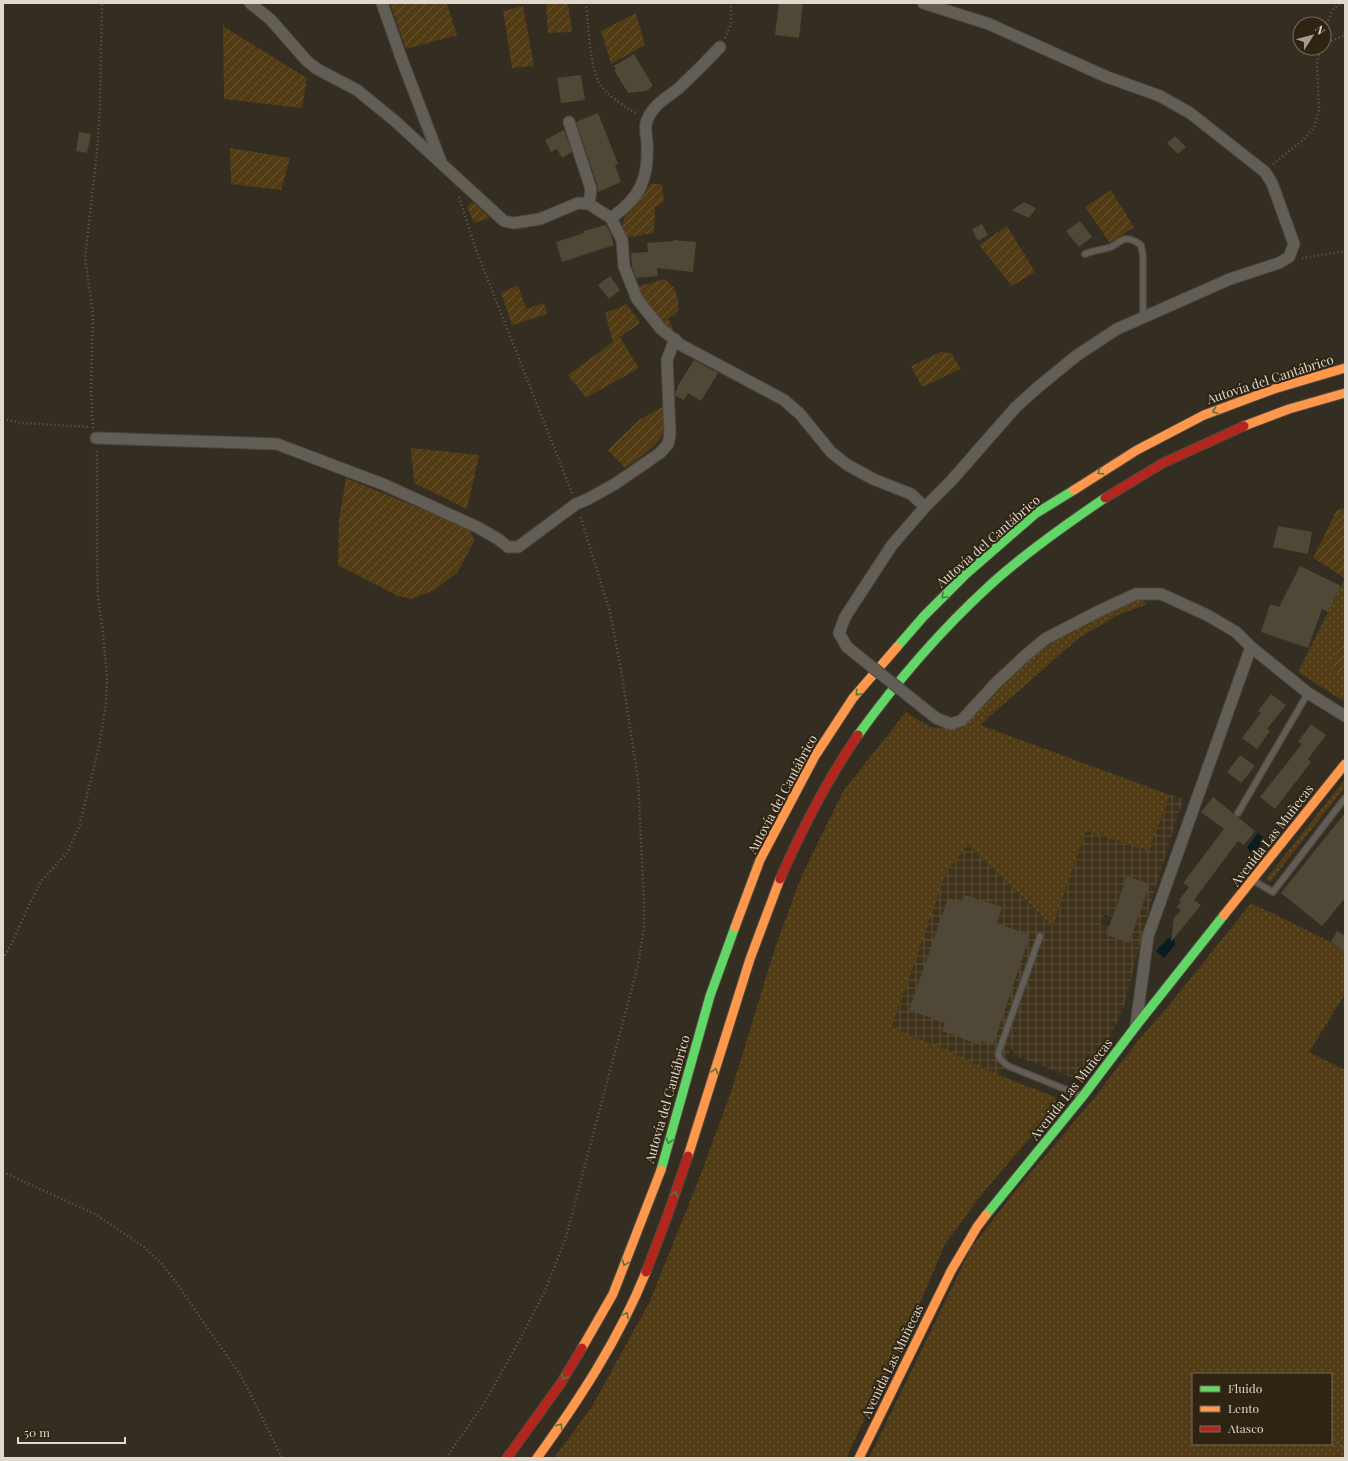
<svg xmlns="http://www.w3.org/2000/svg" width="1348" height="1461" viewBox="0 0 1348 1461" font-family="'Playfair Display',serif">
<defs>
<pattern id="industrial-grid" width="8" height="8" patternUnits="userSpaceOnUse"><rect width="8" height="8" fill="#3f321b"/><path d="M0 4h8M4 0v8" fill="none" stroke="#5a4f3b"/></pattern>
<pattern id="grass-dots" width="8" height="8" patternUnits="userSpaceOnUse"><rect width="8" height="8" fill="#513c15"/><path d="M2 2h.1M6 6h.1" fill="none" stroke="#6a5736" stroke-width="1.8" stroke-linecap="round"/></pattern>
<pattern id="garden-furrows" width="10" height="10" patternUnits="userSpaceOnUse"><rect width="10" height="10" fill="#513c15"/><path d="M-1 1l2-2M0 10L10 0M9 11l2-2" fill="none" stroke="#6a5736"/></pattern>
</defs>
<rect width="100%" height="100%" fill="#332d22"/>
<!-- industrial -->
<path fill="url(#industrial-grid)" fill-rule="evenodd" d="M1170,795L1183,799L1149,909L1124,1006L1099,1061L1082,1080L1077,1079L1016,1056L1011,1048L1001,1076L941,1047L914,1037L892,1026L944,875L968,845L1053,926L1086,831L1149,851ZM1127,876L1150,884L1129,943L1106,935L1109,927L1100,924L1104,914L1112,917Z"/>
<!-- grass -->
<path fill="url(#grass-dots)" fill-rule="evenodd" d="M1345,578V639L1329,667L1345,677V702L1298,672Z
M1142,599L1147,604L1118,615L1079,638L980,725L1170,795L1149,851L1086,831L1053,926L968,845L946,873L892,1026L914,1037L941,1047L1001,1076L1055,1097L1058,1106L986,1189L945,1244L921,1301L846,1458H554L591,1408L649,1303L697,1184L730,1095L775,948L801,877L844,790L906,712L930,727L945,728L961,724L975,715L1021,666L1050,643L1114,610Z
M1345,779V787L1270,882L1266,879Z
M1251,903L1331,942L1345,951V994L1309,1052L1345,1070V1458H869L971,1248L1016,1190L1095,1097L1136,1043L1170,1004ZM1193,1374H1331V1444H1193Z"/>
<!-- garden -->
<path fill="url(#garden-furrows)" d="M390,3H447L457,35L406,49Z
M546,3H568L572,32L548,33Z
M523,6L534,66L512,68L503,11Z
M636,13L645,45L611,64L601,31Z
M223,26L307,78L302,108L224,99Z
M230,148L290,158L281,190L231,184Z
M651,184H662L664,201L655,208L654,233L628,237L622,228C624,210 640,197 651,184Z
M1111,190L1134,227L1110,243L1085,207Z
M473,202L490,218L474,223L467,206Z
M1007,226L1035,272L1012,286L979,245Z
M665,279L675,289L678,300V311L675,315L668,318L674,332C657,323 646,304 636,287Z
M518,285L526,309L544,303L547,314L512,325L501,293Z
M627,304L640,323L620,337L639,368L586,398L568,375L613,342L605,313Z
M941,352L951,353L961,369L922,387L911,366Z
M665,405C665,412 666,420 665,427C663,444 637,459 625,468L608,450L639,420Z
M411,448L479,455L467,509L414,483Z
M346,478L468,528L475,540L457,573L433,591L411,599L398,596L338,565L339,519Z
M1345,508V578L1313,558L1337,510Z
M1345,639V677L1328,667Z"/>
<!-- water -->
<path fill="#061e21" d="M1258,833L1265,839L1254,853L1252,852L1250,853L1247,847Z
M1168,938L1174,939L1175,945L1164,958L1156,951Z"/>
<!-- building -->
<path fill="#504837" d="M779,3H803L799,38L775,35Z
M634,54L653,86L646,91L628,93L614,70L616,69L614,66Z
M581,75L585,100L561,103L557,78Z
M598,113L618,164L615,165L621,182L598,192V187L576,122Z
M564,130L572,152L562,158L557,149L551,152L545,140Z
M79,132L91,134L87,153L76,151Z
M1175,136L1186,147L1178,154L1167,143Z
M1024,202L1036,208L1029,218L1012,210Z
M1080,221L1092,237L1079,247L1066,231Z
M982,224L988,235L978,241L972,229Z
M606,225L611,234L614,245L562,262L556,242L584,233L583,231Z
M674,240L696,242L693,272L657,268L658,276L636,278L632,266L631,253L648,252L647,243L674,241Z
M610,276L620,290L609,299L598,285Z
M694,360L718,373L701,401L688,393L684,400L675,396V393L678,388L677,387Z
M1278,526L1312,532L1308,554L1273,547Z
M1300,566L1341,586L1328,612L1322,609L1308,648L1261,632L1270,604L1279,607Z
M1271,694L1286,705L1267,729L1270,731L1257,749L1242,738L1261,713L1258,711Z
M1311,724L1326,735L1308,759L1311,762L1275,809L1260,797L1302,744L1298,742Z
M1240,755L1255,766L1241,783L1227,772Z
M1213,797L1255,831L1244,845L1238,841L1194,900L1201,905L1171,942L1174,918L1181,910L1177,907L1181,902L1179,900L1189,887L1183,883L1224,829L1201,812Z
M1345,813V898L1322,926L1281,893Z
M1127,876L1150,884L1129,943L1106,935Z
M965,895L1002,907L997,923L1030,935L993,1045L980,1041L978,1044L942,1031L945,1023L909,1010L948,898L962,902Z
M1337,931L1345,936V951L1331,942Z"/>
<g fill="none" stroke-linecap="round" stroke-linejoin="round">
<!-- lane casing -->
<g stroke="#4d483f" stroke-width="8">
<path id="lane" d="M1085,254C1094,250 1102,250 1111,247C1116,245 1120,240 1126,239C1132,238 1136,242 1141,245L1143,256V318
M1238,813L1308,693
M1254,881L1273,892L1345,798
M1040,936L998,1054L1000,1059L1008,1066L1082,1096"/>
</g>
<!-- street casing -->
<g stroke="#4d483f" stroke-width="13">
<path id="street" d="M250,3L270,19L307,61L317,69L357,90L395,121L504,221L514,223L540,219L578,203L589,204L611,218L622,240L624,266L637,299L661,329L681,345L784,400L800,414L831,452L846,464L873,479L911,494L925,507
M382,3L402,60L441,162
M569,122L591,189L589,204
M611,218C641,197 649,178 647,142C646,134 644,125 648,118C654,104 668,97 679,88C693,75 707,61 720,47
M96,438L277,444L385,485L477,527L498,539L508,547H518L576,504L588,499L615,484L660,453L668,444L670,434L667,360L675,339
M847,647L839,633L845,617L892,545L925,507L951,481L1016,407L1037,388L1076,356L1117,329L1230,279L1279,263L1289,257L1294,244L1272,183L1265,172L1190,113L1160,96L1107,77L989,24L923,3
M936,718L951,724L962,720L997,682L1026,655L1045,639L1101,610L1136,594H1161L1207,615L1236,632L1251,647L1308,693L1345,716
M1136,1025L1148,936L1251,647"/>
</g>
<!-- fast casing -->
<g stroke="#4d483f" stroke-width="11">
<path id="fast" d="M897,647L924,616L966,574L1035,514L1074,490
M858,735C897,681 940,631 989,586C1025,553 1065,525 1105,498
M661,1170L710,996L735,927
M986,1215L1083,1096L1136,1026L1224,915"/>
</g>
<!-- slow casing -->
<g stroke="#4d483f" stroke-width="11">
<path id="slow" d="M1244,426L1289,409L1345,393
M1074,490L1137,450L1204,415L1274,389L1345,368
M1224,915L1345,764
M735,927L760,860L815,756L853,698L897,647
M688,1156L750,959L780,879
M582,1348L613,1294L661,1170
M537,1458C579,1400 619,1339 646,1272
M859,1458L951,1271L977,1227L986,1215"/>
</g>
<!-- jam casing -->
<g stroke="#4d483f" stroke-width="11">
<path id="jam" d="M1105,498L1163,463L1244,426
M780,879C802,829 827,780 858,735
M646,1272L667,1217L688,1156
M507,1458L561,1383L582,1348"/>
</g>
<!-- path -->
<path stroke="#625d56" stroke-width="2.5" stroke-dasharray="1 3" stroke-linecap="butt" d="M586,3C588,23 590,66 599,83C604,93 627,109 638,114
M1324,32L1332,11L1340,3
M725,38L731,24V3
M1324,44L1345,35
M1273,164L1303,140L1314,128L1319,111L1317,64L1320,48
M459,197L475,247L572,493
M1302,258L1345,251
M3,419L21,423L90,427
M93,428L91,390L93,314L85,258L97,152L100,104L102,3
M3,959L11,945L31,901L42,880L67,853L79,827L99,747L106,704L107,677L103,633L98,597L97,561V450
M3,1172L95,1214L144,1247L162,1264L175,1281L241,1376L252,1397L282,1458
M1331,1437L1345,1450
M446,1458L485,1402L519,1341L545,1291L566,1237L638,965L644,928V902L638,779L621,670L610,612L580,515"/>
<!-- lane -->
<use href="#lane" stroke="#625d55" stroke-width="5.5"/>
<!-- street -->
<use href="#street" stroke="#625d55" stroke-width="11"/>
<!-- fast -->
<use href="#fast" stroke="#63d668" stroke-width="9"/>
<!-- slow -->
<use href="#slow" stroke="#ff974d" stroke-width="9"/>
<!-- jam -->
<use href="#jam" stroke="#b3261e" stroke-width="9"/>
<!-- street-bridge casing -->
<g stroke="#4d483f" stroke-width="13" stroke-linecap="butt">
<path id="street-bridge" d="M847,647L936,718"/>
</g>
<!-- street-bridge -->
<use href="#street-bridge" stroke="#625d55" stroke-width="11"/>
</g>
<!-- one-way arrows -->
<defs><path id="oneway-chevron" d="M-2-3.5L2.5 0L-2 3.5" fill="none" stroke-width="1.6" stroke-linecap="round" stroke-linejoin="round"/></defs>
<g stroke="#497d3d">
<use href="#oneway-chevron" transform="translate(1215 411) rotate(160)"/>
<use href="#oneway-chevron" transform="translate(1100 472) rotate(148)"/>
<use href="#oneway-chevron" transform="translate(944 596) rotate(135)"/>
<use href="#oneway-chevron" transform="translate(858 693) rotate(131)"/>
<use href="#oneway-chevron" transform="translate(715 1071) rotate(-72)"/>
<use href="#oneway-chevron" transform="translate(669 1141) rotate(106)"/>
<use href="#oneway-chevron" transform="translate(675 1194) rotate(-70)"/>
<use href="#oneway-chevron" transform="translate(625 1263) rotate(111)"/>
<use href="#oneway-chevron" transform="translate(626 1315) rotate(-62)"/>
<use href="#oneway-chevron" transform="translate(564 1377) rotate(120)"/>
<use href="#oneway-chevron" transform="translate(560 1426) rotate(-54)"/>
</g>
<g text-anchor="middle" stroke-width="4" stroke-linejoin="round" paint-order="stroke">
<!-- street labels -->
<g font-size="13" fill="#dfd8cd" stroke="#2f2412">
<text transform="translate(1270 379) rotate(-18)" y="5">Autovía del Cantábrico</text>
<text transform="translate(988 541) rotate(-41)" y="5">Autovía del Cantábrico</text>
<text transform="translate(782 794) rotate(-62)" y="5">Autovía del Cantábrico</text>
<text transform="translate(1272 835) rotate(-52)" y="5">Avenida Las Muñecas</text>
<text transform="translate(1071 1089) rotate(-52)" y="5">Avenida Las Muñecas</text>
<text transform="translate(667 1099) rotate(-74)" y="5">Autovía del Cantábrico</text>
<text transform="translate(892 1361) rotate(-64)" y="5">Avenida Las Muñecas</text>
</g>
</g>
<!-- border -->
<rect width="1348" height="1461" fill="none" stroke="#dfd8cd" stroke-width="8"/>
<!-- legend -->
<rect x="1192" y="1373" width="140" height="72" fill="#2f2412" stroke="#756c5d"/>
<rect x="1200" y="1386" width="20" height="6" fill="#63d668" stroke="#756c5d"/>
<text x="1228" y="1393" font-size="12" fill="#dfd8cd">Fluido</text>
<rect x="1200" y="1406" width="20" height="6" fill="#ff974d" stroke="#756c5d"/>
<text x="1228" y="1413" font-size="12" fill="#dfd8cd">Lento</text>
<rect x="1200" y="1426" width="20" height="6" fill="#b3261e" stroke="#756c5d"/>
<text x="1228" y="1433" font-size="12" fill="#dfd8cd">Atasco</text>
<!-- north arrow -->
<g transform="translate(1312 36) rotate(54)"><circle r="19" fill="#2f2412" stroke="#756c5d"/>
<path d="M0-3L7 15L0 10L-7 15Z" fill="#a39c91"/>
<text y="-6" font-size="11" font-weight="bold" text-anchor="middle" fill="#dfd8cd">N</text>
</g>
<!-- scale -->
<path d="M18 1437v6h107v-6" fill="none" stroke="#dfd8cd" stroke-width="2"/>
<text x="24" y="1437" font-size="12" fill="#dfd8cd" stroke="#2f2412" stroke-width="3" paint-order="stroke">50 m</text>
</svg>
